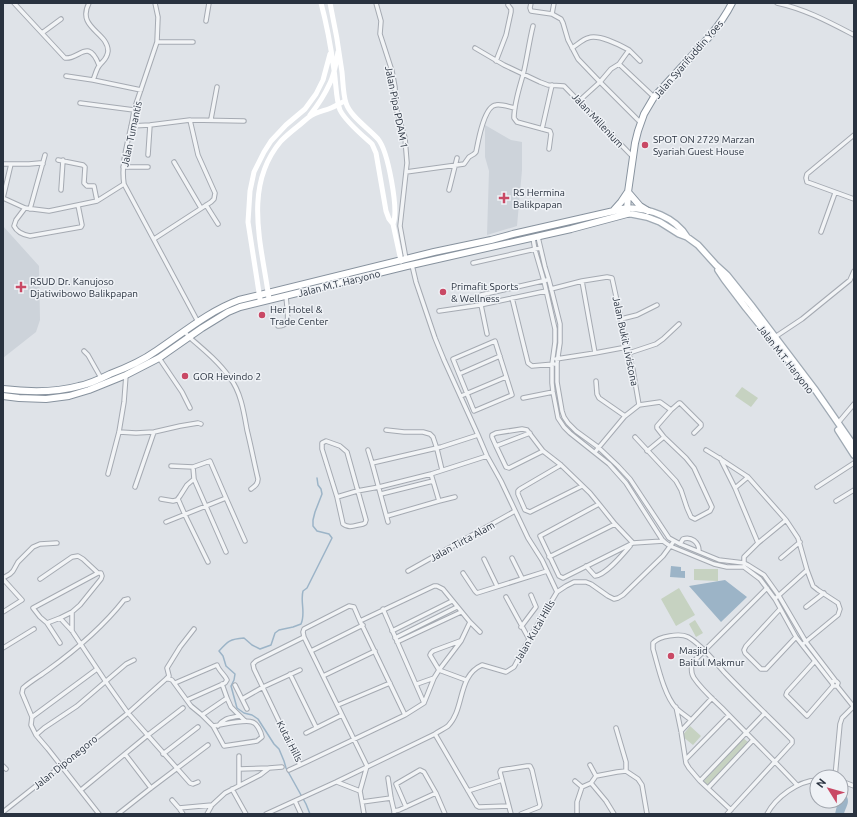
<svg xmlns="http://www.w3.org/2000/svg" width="857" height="817" viewBox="0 0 857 817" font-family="Ubuntu,sans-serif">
<rect width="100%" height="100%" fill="#dfe3e8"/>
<!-- built -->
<path fill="#cdd3da" d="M485,125L511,140L522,142V170L517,226L487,235L489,171L485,157Z
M3,226L39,266L40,320L36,332L3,358Z"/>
<!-- green -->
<path fill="#c6d2c1" d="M742,387L758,398L751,407L735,396Z
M694,569H718V581L694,580Z
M679,588L695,615L676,626L661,599Z
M695,620L703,633L696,637L689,624Z
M690,726L701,736L693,745L682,736Z
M743,738L748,742L708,786L703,782Z"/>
<!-- water -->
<path fill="#9cb4c7" d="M671,566L681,567V571H685V578L670,577Z
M725,580L747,597L721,622L689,586Z
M841,797H847C850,803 845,808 844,814H835L838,801H841Z"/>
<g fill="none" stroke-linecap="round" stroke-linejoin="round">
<!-- stream -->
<path stroke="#9cb4c7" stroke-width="1.5" d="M310,814L306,804L286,768L284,761L279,749L274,744L258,719L252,715L244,713L237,708L231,686L234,680L235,674L226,666L223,656L219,651C228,641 230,639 244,638L252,645L260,649L271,645L275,633L279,630L293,627L301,624C306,613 300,602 303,591L307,588L332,538L329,534L317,531L313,526V520L315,512L322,494L321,489L318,485L317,478"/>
<!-- street casing -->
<g stroke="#a5aab2" stroke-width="5.5">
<path id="street" d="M14,3L65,58C79,60 88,37 99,65
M89,3C76,28 108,32 108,51C107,60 103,60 99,66C96,70 95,76 93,80
M155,3L158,17L157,42L134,110C131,135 120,159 124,184L198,322
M376,3L381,21L380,34L392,71L395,87L396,108L405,138L407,163L400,226L406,259
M531,3L530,8L531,11L552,14
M554,3L552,14L561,19L563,23L568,40L578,59L600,82L611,69L619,64
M777,3C805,9 829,22 854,35
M206,21L209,3
M533,26C529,42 527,59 523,75C519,89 514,104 514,118L517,122L550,131L551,134L549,149
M42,33L61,19
M157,42H193
M475,48L504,65L540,82L548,85L564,86L633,157
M572,48C577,45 583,39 588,38C598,34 620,45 629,50L619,64L654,97
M629,50L640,61
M496,61L506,35L511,12V9L508,5
M66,76L93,80L141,90
M579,101L600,82L641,123
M80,103L134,110
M211,119L217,87
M190,120L244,121
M131,126L150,125L190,120L198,155L215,193L214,199L211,202L154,239
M542,129L552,85
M854,135L807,174L806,178L807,182L810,183L854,199
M148,155L150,125
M58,160L83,165L85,167L84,183L87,186H94L97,201
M174,162L201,208
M3,164H29L40,163L43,164
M123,167H148
M406,172L464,164L469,157L474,154L476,152C478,142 484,106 496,105C502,104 509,107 515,108
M61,190L63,160
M449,190L457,158
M3,198L25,208L49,211L97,201L124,184
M3,198L11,164
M206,205L218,224
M25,208L16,220L14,226C17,232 24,235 30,236L81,227L82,225L78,205
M30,209L45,155
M821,232L835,193
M538,237L545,267L549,280L560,324V343L557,363V382L562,411L564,417L568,423L576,431L598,447L618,466L630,479L669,538L680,544L719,560L744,563L748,565L764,575L779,596L806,642L835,680
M533,238L535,250L544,281L555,329V342L552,364V383L553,392L558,418L564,427L570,433L609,464L626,483L663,541L670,546L714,564L727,567H744L760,579L775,599L796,637L832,683
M473,263L540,248
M412,265L416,282L435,338L444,360L478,435L487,456L501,481L528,538L542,560L557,592
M582,281L595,353
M551,289L582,281L607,277L612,278L621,319L627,347L633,370L639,405
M512,298L528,363L532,366L554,364
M439,311L480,305L546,291
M621,319L637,315L657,305
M278,326C281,326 285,325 287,322C289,317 286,301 286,295
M185,332L189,337C203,349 219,362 230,378C241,392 244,413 247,430C251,446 254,462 258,479C258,484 255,486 251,489
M487,334L480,300L481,295L547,280
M775,337L802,319L850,280L854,271
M495,341L512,395L474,411L453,359Z
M84,351L88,355L101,378
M629,353L656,344L663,339L679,324
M159,358L182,392L190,408
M556,359L595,353L627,347
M459,374L500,356
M596,381L597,394L599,398L625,416
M461,396L506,377
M523,398L553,392
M838,423L854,404
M386,430L404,432H423L430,434L433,437L437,449L442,470
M119,432L136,433L154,432L180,426L198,423L201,424
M530,433L496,446L492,437V435L496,433L522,429L527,430L543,451L561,465L590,493L599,504L615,524L633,543L664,541
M635,437L676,481L681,490L687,508L691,517L695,519L710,511L712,507L694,468L686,458L664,437L657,428V426L671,410L679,403H680L701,424V426L694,433
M326,441L340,446L347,452L366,520L365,523L363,524C356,525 349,529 343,524L337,497L322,449V443Z
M496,446L506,467L509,468L543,451
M368,450L372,463
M706,450L719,458L748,477L786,520L798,538L807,570L813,586L818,590L838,603L840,609L838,615L804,643
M647,451L664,437
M595,452L625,416L639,405L660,402L671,410
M720,458L735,488L758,543
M561,465L520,489L518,491V494L525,510L530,512L582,486
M171,466L193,467
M108,474L119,432L124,402L126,375
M135,487L154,432
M817,487L854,463
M735,488L748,477
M381,494L433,481
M337,497L357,491L379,487L431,474L487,456
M226,498L245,541
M161,499L173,501L177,500L180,496L187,485L194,479
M178,499L185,515L207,560L208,562
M439,501L455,497
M836,501L854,490
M599,504L540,536L559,576L563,578L633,543
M387,516L439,501L431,474
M166,522L226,498L210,461L193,467L194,479L226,552
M388,522L372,463L441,447L478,435
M680,544L683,539C691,536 699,542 699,551
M549,557L615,524
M512,558L522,578
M781,558L800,542
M484,559L497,586
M744,564V557L758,543L786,520
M586,566L595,576C606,575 623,554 630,546
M408,571L515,511
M463,573L475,591L477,593L547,571
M3,578L10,574L13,571L18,562L33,547L40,544L57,543
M3,579L22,600L3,612
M40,579L72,557L78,556L83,559L98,573
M767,588L692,663C691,669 691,674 694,678C702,690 714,700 724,710C748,735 773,759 797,785
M506,597L529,639
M777,597L807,570
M806,607L824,593
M383,609L424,703
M780,609L746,646L744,650L745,653L761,669H766L796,637
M72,612V631
M60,618L72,612L80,605L101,579L102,576L101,573H98L33,608L40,617L47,623L60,618L72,631L106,682L128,713L190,783L193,784L198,782
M360,621L405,715
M470,622L461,641L439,670L434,678L424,703L405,715L300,765L254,669L253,664L256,661L304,637L303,632L304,629L349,606L354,607L360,621L434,586H437L443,589L470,622L480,632
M47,623L60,643
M521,627L536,607L531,595
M392,631L452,601
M304,637L367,766L360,791L362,802L364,814
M395,638L457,607
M460,641L433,651L431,653L430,655L439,670L466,680
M397,642L461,612
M3,648L34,629
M311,651L363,625
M815,661L787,692L786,695L807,716L833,686H837L838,683L836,681H834L832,682L833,686
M290,674L316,727
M323,676L375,651
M166,679L169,676L167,668L180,647L194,629
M175,683L217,665C219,671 225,675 227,680L225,683L187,700
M222,684L227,698
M417,684L434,678
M235,685L247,709
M837,686L853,706
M242,699L263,687L300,670
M338,705L390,683
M676,707L681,731L686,763L689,768L700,781L731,810
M202,715L227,698L231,707L245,721
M32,717L97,669
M691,720C686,716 680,712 676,708C664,695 658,666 653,649V643C659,636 680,633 688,637C701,644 715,662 725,673C747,696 770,718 792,740V743L727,814
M218,726C224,718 229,718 239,716
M616,728L626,762V771
M681,731L712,698
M306,733L342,715
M435,734L477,806L479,807L509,806
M36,735L31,725L32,717L22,693L23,688C31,681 40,676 48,670C77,649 102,628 124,600L128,599
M125,754L151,788
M163,754L198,727
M239,756V786
M686,759L729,715
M590,765L596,776
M3,766L6,769
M239,769L269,768
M289,770L300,765
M835,777L840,724L842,718L854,706
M388,778L391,798L394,811
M575,781L582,787
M700,781L765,713
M841,781L854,786
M337,782L360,791
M591,783L606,801L614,814
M708,788L753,740
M232,789L246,814
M81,790L148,735L183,708
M468,791L502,780
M172,800L179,808L183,814
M295,801L301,814
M362,802L391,798
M406,807L396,784L420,770L424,772L436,793
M179,808L212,805
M3,812L128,713L166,679H169L172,680L191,706L202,715L213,726L224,746L257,741L262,737C261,732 257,723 252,722C245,719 221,725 213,726
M99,814L48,749L36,735L44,728L77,706L126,664L134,660
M118,814L151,788L208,745
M207,814L212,805L225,793L260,775L269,768L282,767
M266,814L336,782L435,734C439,731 444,729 448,726C465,709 457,676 482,665L506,672L514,667L529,639L557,592L566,586L574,582H586L591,584L608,596L614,599L618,598L623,595L663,556L674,541
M394,814V811L399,810L436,793L445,814
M511,814L500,772L501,770L527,766H530L532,770L540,805L539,807L521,814
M577,814V802L582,787L591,783L596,776L617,772L626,771L638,779L642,785L647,814
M767,814C776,797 798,781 817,780"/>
</g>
<!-- primary casing -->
<g stroke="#9fa9b3" stroke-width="8">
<path id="primary" d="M627,208C649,208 675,217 687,237
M627,214H632L647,217L660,222L679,234L687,237L698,245L716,265L727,275L751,305L816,391L854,446
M718,270L724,279L746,308L801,376
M838,430L854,455"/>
</g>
<!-- highway casing -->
<g stroke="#87929e" stroke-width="8">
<path id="highway" d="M628,192L640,206L648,211
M613,211L621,202L627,193
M3,389C28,392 54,393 79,386C90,384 100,379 110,374C126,368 142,361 156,351C183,333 209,311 239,300L434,252L491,240L513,234L627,208
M3,396L19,398L46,399L69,396L89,390L126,375L159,358L202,328L228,312L240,307L407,266L571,229L627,214L628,192L635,143L638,131L644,114L654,97L709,37C718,26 726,15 732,3"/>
</g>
<!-- street -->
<use href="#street" stroke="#f2f4f6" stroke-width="3.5"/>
<!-- secondary -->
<path stroke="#fff" stroke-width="5" d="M321,3C327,25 331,48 334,70C336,81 336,101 340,110C346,122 362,135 372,144L376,153L386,211L389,219L393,224L401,261
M330,3C335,26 339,49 342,72C343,81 343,94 346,103C350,116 368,128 378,139C388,151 399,210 393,224
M310,115C318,105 325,94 330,83C335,73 336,62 338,52
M260,299L248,222L250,191L254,172L264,152L271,141L286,125L305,109L316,94L323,80L330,54
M269,299C262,246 242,187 281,141C286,136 292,131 297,127C301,124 305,120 309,117C315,112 324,111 331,108C336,106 340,103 345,101"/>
<!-- primary -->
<use href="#primary" stroke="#fff" stroke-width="5.5"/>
<!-- highway -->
<use href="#highway" stroke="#fff" stroke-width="6"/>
</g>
<!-- markers -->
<g fill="#c94965" stroke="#eff2f6" stroke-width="1.5">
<circle cx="645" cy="145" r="4"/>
<path d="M502 192h4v4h4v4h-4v4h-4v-4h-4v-4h4z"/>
<path d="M19 281h4v4h4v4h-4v4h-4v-4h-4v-4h4z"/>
<circle cx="443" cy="292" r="4"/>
<circle cx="262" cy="315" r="4"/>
<circle cx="185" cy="376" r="4"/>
<circle cx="671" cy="656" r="4"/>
</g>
<g text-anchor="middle" stroke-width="3" stroke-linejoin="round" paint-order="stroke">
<!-- street labels -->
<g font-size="10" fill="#29323f" stroke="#eff2f6">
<text transform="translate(688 59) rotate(-49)" y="4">Jalan Syarifuddin Yoes</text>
<text transform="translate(397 107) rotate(79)" y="4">Jalan Pipa PDAM 1</text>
<text transform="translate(598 120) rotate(47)" y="4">Jalan Millenium</text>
<text transform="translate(131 134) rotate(-78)" y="4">Jalan Tumantis</text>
<text transform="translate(339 283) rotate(-14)" y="4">Jalan M.T. Haryono</text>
<text transform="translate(626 341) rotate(78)" y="4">Jalan Bukit Livistona</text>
<text transform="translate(786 359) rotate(52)" y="4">Jalan M.T. Haryono</text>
<text transform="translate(462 541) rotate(-29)" y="4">Jalan Tirta Alam</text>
<text transform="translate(534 631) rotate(-60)" y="4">Jalan Kutai Hills</text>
<text transform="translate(290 741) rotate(63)" y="4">Kutai Hills</text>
<text transform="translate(65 762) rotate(-39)" y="4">Jalan Diponegoro</text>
</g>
<!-- poi labels -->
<g font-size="10" fill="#29323f" stroke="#eff2f6" text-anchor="start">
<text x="653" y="143">SPOT ON 2729 Marzan<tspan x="653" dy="12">Syariah Guest House</tspan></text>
<text x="513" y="196">RS Hermina<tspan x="513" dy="12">Balikpapan</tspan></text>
<text x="30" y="285">RSUD Dr. Kanujoso<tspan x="30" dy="12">Djatiwibowo Balikpapan</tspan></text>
<text x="451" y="290">Primafit Sports<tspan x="451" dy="12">&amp; Wellness</tspan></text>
<text x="270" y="313">Her Hotel &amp;<tspan x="270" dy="12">Trade Center</tspan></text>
<text x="193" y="380">GOR Hevindo 2</text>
<text x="679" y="654">Masjid<tspan x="679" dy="12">Baitul Makmur</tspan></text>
</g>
</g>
<!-- border -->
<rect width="857" height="817" fill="none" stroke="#29323f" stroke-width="8"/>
<!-- north arrow -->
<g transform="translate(829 789) rotate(307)"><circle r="19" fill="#eff2f6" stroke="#a0a5ad"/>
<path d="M0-3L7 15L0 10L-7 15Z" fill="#c94965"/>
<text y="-6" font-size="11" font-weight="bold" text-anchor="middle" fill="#29323f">N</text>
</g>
</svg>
